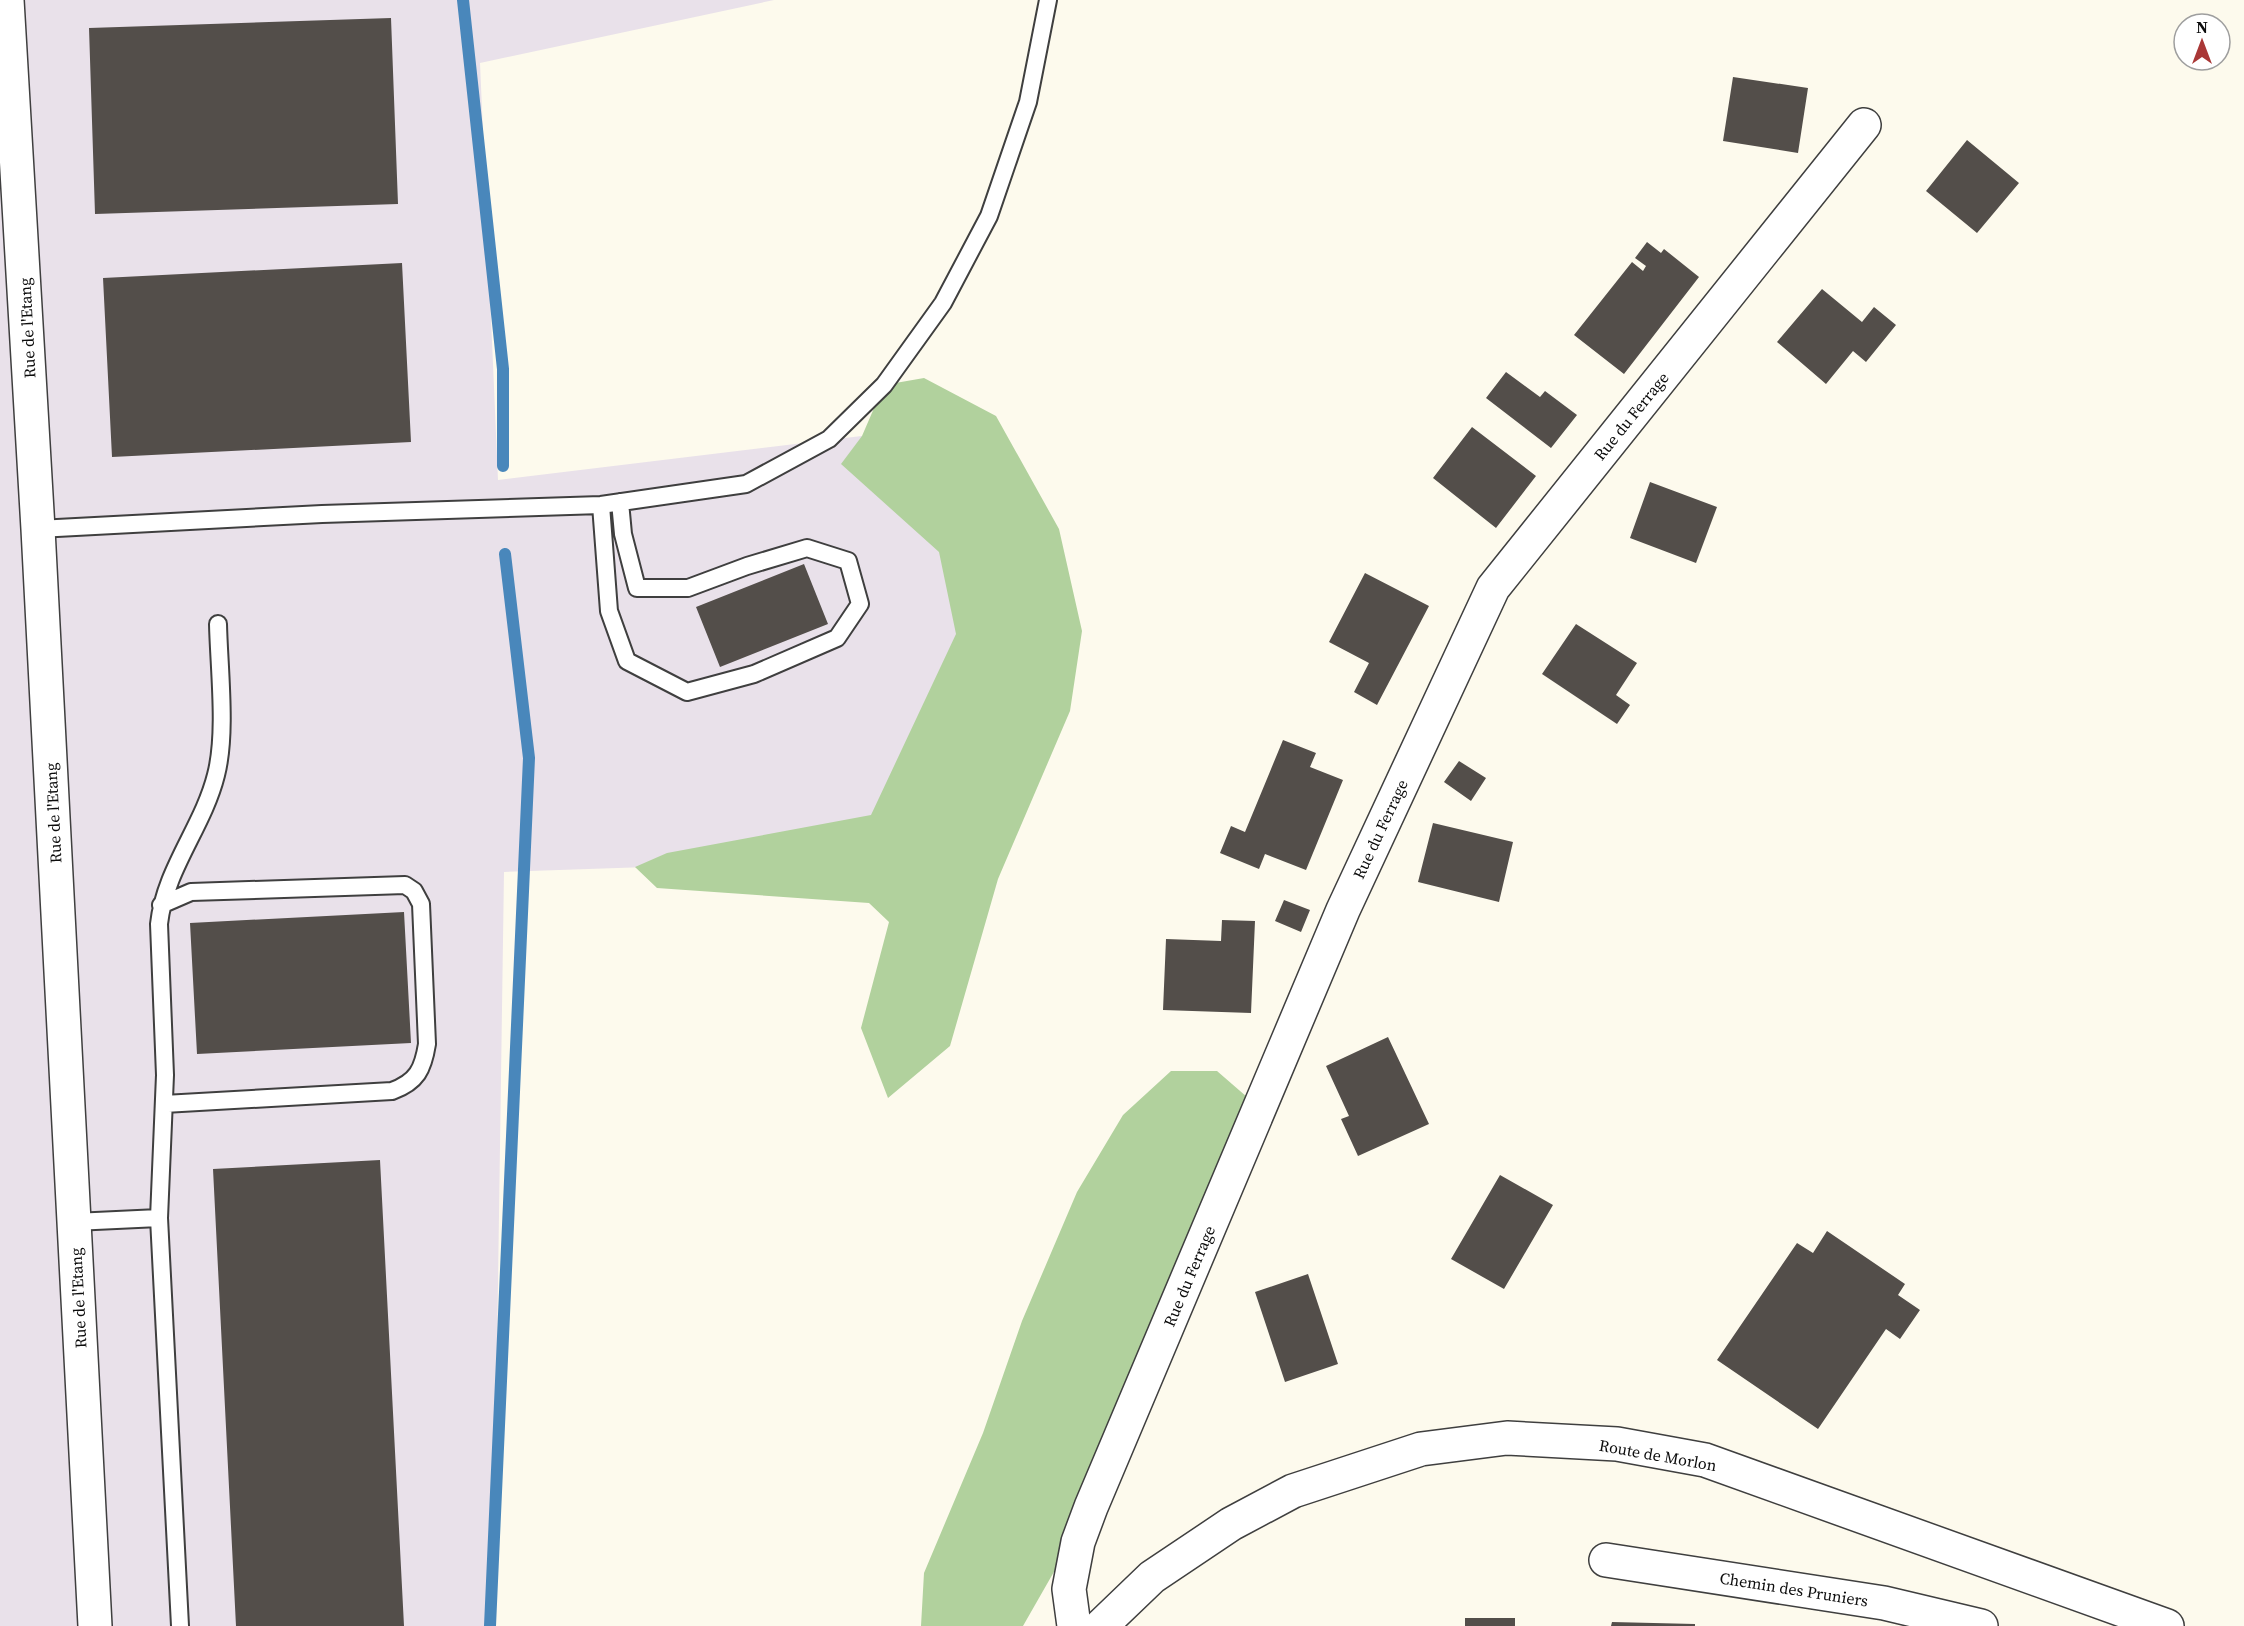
<svg xmlns="http://www.w3.org/2000/svg" width="2244" height="1626" viewBox="0 0 2244 1626" font-family="'Source Serif 4',serif">
<rect width="100%" height="100%" fill="#fdfaed"/>
<!-- industrial -->
<path fill="#e9e1ea" d="M0,0H774L480,63L498,480L953,425L1030,612L906,858L504,872L493,1626H0Z"/>
<!-- forest -->
<path fill="#b1d19d" d="M924,378L996,416L1059,529L1082,631L1070,711L998,879L950,1046L888,1098L861,1028L889,922L869,903L657,888L635,867L667,853L871,815L956,634L939,552L841,464L862,436L884,385Z
M1171,1071H1217L1247,1097L1091,1507L1023,1626H921L924,1573L983,1433L1022,1321L1077,1192L1123,1115Z"/>
<g fill="none" stroke-linecap="round" stroke-linejoin="round">
<!-- stream -->
<path stroke="#4987bb" stroke-width="12" d="M463,0L503,369V466
M490,1626L529,758L505,554"/>
</g>
<!-- building -->
<path fill="#534e4a" d="M391,18L398,204L95,214L89,28Z
M1733,77L1808,88L1798,153L1723,141Z
M1967,140L2019,183L1977,233L1926,191Z
M1647,242L1661,253L1664,249L1699,277L1624,374L1574,335L1632,262L1643,271L1646,266L1635,258Z
M402,263L411,442L112,457L103,278Z
M1822,289L1862,322L1874,307L1896,325L1866,362L1853,351L1826,384L1777,342Z
M1506,372L1540,397L1545,391L1577,415L1551,448L1486,398Z
M1472,427L1536,476L1496,528L1433,478Z
M1650,482L1717,507L1696,563L1630,538Z
M804,564L828,624L720,667L696,607Z
M1365,573L1429,606L1377,705L1354,692L1369,663L1329,642Z
M1576,624L1637,663L1616,695L1630,705L1617,724L1542,674Z
M1283,740L1316,753L1310,767L1343,780L1306,870L1265,854L1259,869L1220,853L1231,826L1245,832Z
M1459,761L1486,778L1471,801L1444,782Z
M1433,823L1513,842L1499,902L1418,882Z
M1284,900L1310,910L1301,932L1275,921Z
M404,912L411,1043L197,1054L190,923Z
M1222,920L1255,921L1251,1013L1163,1010L1166,939L1221,941Z
M1388,1037L1429,1124L1358,1156L1341,1119L1349,1116L1326,1066Z
M380,1160L404,1626H236L213,1169Z
M1500,1175L1553,1205L1504,1289L1451,1259Z
M1827,1231L1905,1284L1898,1295L1920,1310L1900,1339L1886,1329L1818,1429L1717,1360L1797,1243L1813,1253Z
M1308,1274L1338,1364L1285,1382L1255,1292Z
M1465,1618H1515V1626H1465Z
M1612,1622L1695,1624V1626H1611Z"/>
<g fill="none" stroke-linecap="round" stroke-linejoin="round">
<!-- service casing -->
<g stroke="#3f3f3f" stroke-width="20">
<path id="service" d="M601,505L609,611L627,661L687,692L754,674L837,638L860,604L848,561L807,548L747,566L688,588H637L623,534L620,502
M38,529L322,514L601,505L746,484L829,439L884,385L943,303L989,216L1028,102L1048,0
M161,905L191,892L405,885L414,891L421,904L427,1044C423,1069 417,1082 392,1091L164,1104
M74,1222L159,1218
M180,1626L159,1218L165,1075L159,924C165,869 203,827 216,775C227,733 219,669 218,624"/>
</g>
<!-- minor casing -->
<g stroke="#3f3f3f" stroke-width="36">
<path id="minor" d="M7,0L38,529L95,1626
M1606,1560L1884,1603L1981,1626
M1074,1626L1069,1589L1078,1542L1091,1507L1343,910L1493,588L1864,125"/>
</g>
<!-- tertiary casing -->
<g stroke="#3f3f3f" stroke-width="36">
<path id="tertiary" d="M1101,1626L1152,1577L1231,1524L1293,1491L1421,1449L1507,1438L1617,1444L1705,1460L2167,1626"/>
</g>
<!-- service -->
<use href="#service" stroke="#fff" stroke-width="16"/>
<!-- minor -->
<use href="#minor" stroke="#fff" stroke-width="33"/>
<!-- tertiary -->
<use href="#tertiary" stroke="#fff" stroke-width="33"/>
</g>
<g text-anchor="middle" stroke-width="6" stroke-linejoin="round" paint-order="stroke">
<!-- street labels -->
<g font-size="16" fill="#0c0c0c" stroke="#fff">
<text transform="translate(27 328) rotate(-93)" y="6">Rue de l'Etang</text>
<text transform="translate(1631 416) rotate(-51)" y="6">Rue du Ferrage</text>
<text transform="translate(53 813) rotate(-93)" y="6">Rue de l'Etang</text>
<text transform="translate(1380 829) rotate(-65)" y="6">Rue du Ferrage</text>
<text transform="translate(1189 1276) rotate(-67)" y="6">Rue du Ferrage</text>
<text transform="translate(78 1298) rotate(-93)" y="6">Rue de l'Etang</text>
<text transform="translate(1658 1455) rotate(10)" y="6">Route de Morlon</text>
<text transform="translate(1794 1589) rotate(9)" y="6">Chemin des Pruniers</text>
</g>
</g>
<!-- north arrow -->
<g transform="translate(2202 42)"><circle r="28" fill="#ffffff" stroke="#9e9e9e" stroke-width="1.5"/>
<path d="M0-4.5L10 22L0 15L-10 22Z" fill="#a93736"/>
<text y="-9" font-size="16" font-weight="bold" text-anchor="middle" fill="#0c0c0c">N</text>
</g>
</svg>
